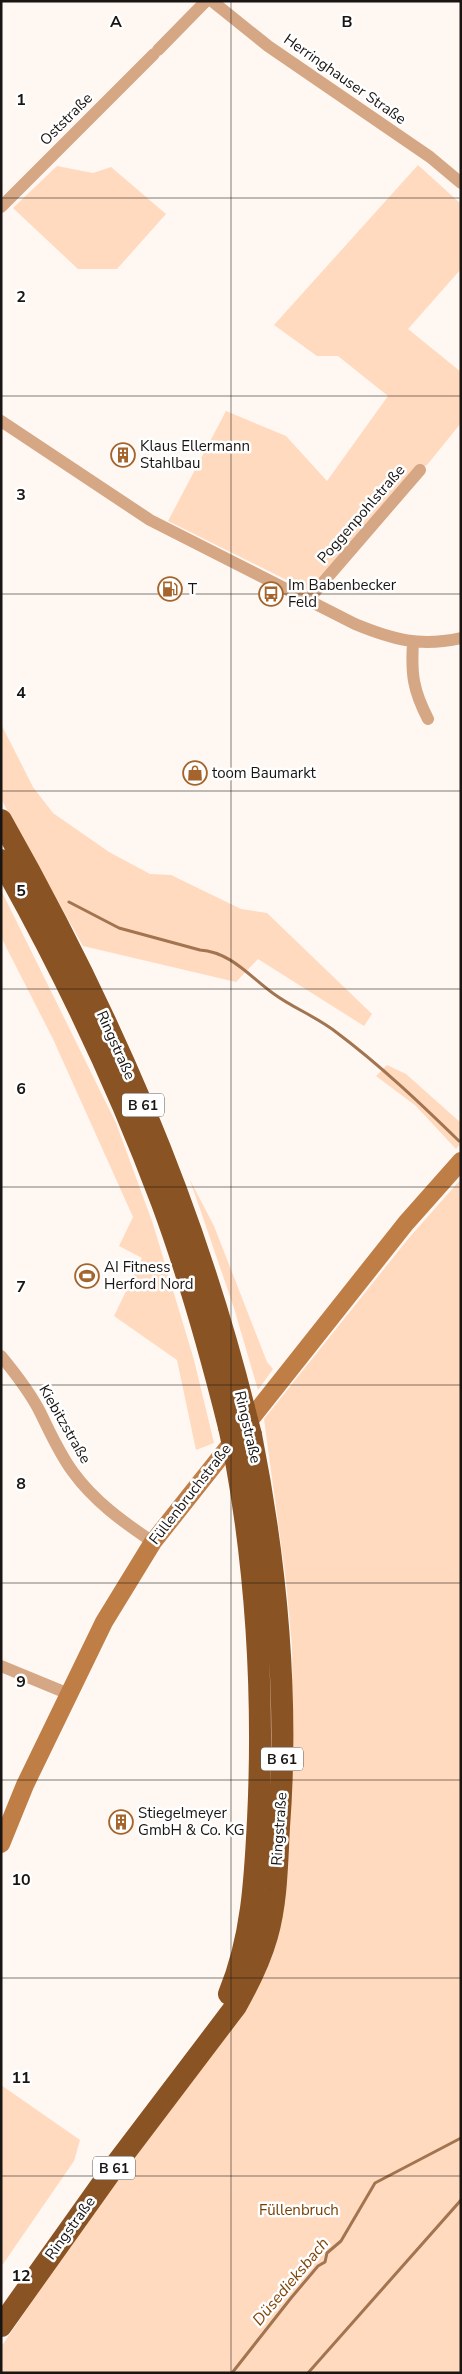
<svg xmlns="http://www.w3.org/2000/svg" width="462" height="2374" viewBox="0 0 462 2374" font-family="'Nunito Sans',sans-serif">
<rect width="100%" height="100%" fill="#fef7f2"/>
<!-- green -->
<path fill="#ffdabf" d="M418,165L461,204V269L408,329L461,372V423L427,465L412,475L309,591L168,521L226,411L286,436L327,481L388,396L338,356H317L274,325Z
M57,166L93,173L111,167L166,214L117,269H78L13,208Z
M1,724L33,787L53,813L109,852L150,874L171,875L241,909L267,913L372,1014L364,1026L258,959L236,982L83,946L1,799Z
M1,890L116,1123L153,1224L194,1360L214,1443L196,1450L177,1360L114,1316L142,1258L119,1246L133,1217L53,1039L1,937Z
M387,1065L406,1074L461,1123V1143L456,1149L416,1106L376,1076Z
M461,1179V2373H1V2347L81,2230L223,2036L293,1769L292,1646L286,1581L264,1419L408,1239Z
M190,1180L214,1226L267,1362L273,1369L258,1390L234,1308Z
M1,2085L80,2140L74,2161L1,2267Z"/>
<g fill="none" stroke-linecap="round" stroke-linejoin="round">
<!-- stream -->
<path stroke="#a27450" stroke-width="3" d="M69,902L119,928L200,950C231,952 250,977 274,994C293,1008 317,1017 336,1032C380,1065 420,1103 459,1141
M232,2373L291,2298L318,2266L325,2262L327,2253L341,2241L375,2183L461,2138
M308,2373L461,2200"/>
<!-- street -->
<path stroke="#d5a784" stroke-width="12" d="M212,1L268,46L430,157L461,183
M158,50L206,1
M1,207L154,54
M1,421L150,520L355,624C394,640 420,647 461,638
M307,601L420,470
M413,642C411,674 413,690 428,719
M1,1356C15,1373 30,1392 40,1412C50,1432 59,1453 73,1472C94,1501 123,1522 153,1542
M1,1666L69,1694"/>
<!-- secondary -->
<path stroke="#c07e47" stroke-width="18" d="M1,1844L25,1785L104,1622L153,1542L406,1223L461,1161"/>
<!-- highway -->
<path stroke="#8a5323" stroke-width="22" d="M1,820C107,1007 192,1200 244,1408
M1,860C63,970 118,1085 162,1203C189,1276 210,1351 229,1427
M229,1994C252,1938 255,1880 258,1820C264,1697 257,1576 235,1455
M1,2326L117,2163L236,2006C249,1983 260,1961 267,1936C277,1901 277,1863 279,1827C289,1694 277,1566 251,1435"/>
<!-- highway-bridge -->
<path stroke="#8a5323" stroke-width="22" d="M244,1408L251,1435
M229,1427L235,1455"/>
</g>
<!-- grid -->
<path fill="none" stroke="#191512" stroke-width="1" stroke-opacity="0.55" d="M231,1V2373M1,198H461M1,396H461M1,594H461M1,791H461M1,989H461M1,1187H461M1,1385H461M1,1583H461M1,1780H461M1,1978H461M1,2176H461"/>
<!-- icons -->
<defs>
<g id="building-ring" transform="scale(1.25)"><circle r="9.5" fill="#fff" stroke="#a4642c" stroke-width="1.5"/><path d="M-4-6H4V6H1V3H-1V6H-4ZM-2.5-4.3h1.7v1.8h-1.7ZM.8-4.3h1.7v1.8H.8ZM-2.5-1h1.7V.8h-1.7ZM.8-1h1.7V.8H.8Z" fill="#a4642c"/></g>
<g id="fuel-ring" transform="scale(1.25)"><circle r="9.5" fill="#fff" stroke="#a4642c" stroke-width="1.5"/><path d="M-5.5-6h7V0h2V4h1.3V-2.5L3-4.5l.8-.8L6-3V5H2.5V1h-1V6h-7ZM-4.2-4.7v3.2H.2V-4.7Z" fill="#a4642c"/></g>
<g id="bus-ring" transform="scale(1.25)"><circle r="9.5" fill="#fff" stroke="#a4642c" stroke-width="1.5"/><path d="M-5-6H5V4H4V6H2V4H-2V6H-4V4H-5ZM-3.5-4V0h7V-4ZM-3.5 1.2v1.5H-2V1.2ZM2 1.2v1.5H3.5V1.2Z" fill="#a4642c"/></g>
<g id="shop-ring" transform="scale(1.25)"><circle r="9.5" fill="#fff" stroke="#a4642c" stroke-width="1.5"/><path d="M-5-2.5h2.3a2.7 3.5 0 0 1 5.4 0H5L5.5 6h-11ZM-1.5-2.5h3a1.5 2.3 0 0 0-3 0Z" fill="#a4642c"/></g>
<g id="stadium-ring" transform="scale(1.25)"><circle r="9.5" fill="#fff" stroke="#a4642c" stroke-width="1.5"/><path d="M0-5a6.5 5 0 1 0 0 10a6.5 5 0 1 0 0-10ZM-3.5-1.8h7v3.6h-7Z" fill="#a4642c"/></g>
</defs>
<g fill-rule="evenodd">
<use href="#building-ring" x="123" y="455"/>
<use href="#fuel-ring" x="170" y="589"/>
<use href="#bus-ring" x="271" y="594"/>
<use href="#shop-ring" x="195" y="773"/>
<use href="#stadium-ring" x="87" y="1276"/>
<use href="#building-ring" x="121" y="1822"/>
</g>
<g text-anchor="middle" stroke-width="5" stroke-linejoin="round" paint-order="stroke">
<!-- shield labels -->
<g fill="#fff" stroke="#5e5b59" stroke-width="1">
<rect x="122" y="1093.5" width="42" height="23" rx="4"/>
<rect x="261" y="1747.5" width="42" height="23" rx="4"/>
<rect x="93" y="2156.5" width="42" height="23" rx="4"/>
</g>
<g font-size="14" font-weight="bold" fill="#191512">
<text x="143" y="1110">B 61</text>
<text x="282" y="1764">B 61</text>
<text x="114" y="2173">B 61</text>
</g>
<!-- street labels -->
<g font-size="15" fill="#191512" stroke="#fff">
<text transform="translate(345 79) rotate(35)" y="5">Herringhauser Straße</text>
<text transform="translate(66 119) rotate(-45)" y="5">Oststraße</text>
<text transform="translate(361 514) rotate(-49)" y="5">Poggenpohlstraße</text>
<text transform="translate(116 1045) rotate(66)" y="5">Ringstraße</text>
<text transform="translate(65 1424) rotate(60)" y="5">Kiebitzstraße</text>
<text transform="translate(248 1427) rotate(77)" y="5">Ringstraße</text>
<text transform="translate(190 1494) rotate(-52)" y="5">Füllenbruchstraße</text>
<text transform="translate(279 1829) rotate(-86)" y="5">Ringstraße</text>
<text transform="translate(70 2228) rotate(-54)" y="5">Ringstraße</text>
</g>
<!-- poi labels -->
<g font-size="15" fill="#191512" stroke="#fff" text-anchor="start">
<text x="140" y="451">Klaus Ellermann<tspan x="140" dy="17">Stahlbau</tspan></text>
<text x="288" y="590">Im Babenbecker<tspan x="288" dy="17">Feld</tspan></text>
<text x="188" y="594">T</text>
<text x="212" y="778">toom Baumarkt</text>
<text x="104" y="1272">AI Fitness<tspan x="104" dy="17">Herford Nord</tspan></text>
<text x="138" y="1818">Stiegelmeyer<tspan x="138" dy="17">GmbH &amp; Co. KG</tspan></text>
</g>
<!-- park labels -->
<g font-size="15" fill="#783e00" stroke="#fff">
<text x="299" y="2215">Füllenbruch</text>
</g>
<!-- water labels -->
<g font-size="16" font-style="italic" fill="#81460a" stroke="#fff">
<text transform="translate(290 2281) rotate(-50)" y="6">Düsedieksbach</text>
</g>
</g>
<g font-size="16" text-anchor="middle" font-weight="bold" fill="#191512" stroke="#fff" stroke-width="5" stroke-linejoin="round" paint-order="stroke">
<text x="116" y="27">A</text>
<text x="347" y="27">B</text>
<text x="21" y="105">1</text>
<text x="21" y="302">2</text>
<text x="21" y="500">3</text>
<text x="21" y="698">4</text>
<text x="21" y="896">5</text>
<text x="21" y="1094">6</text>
<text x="21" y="1292">7</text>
<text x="21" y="1489">8</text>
<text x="21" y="1687">9</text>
<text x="21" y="1885">10</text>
<text x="21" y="2083">11</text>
<text x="21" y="2281">12</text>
</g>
<!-- border -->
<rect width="462" height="2374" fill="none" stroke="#191512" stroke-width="5"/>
</svg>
